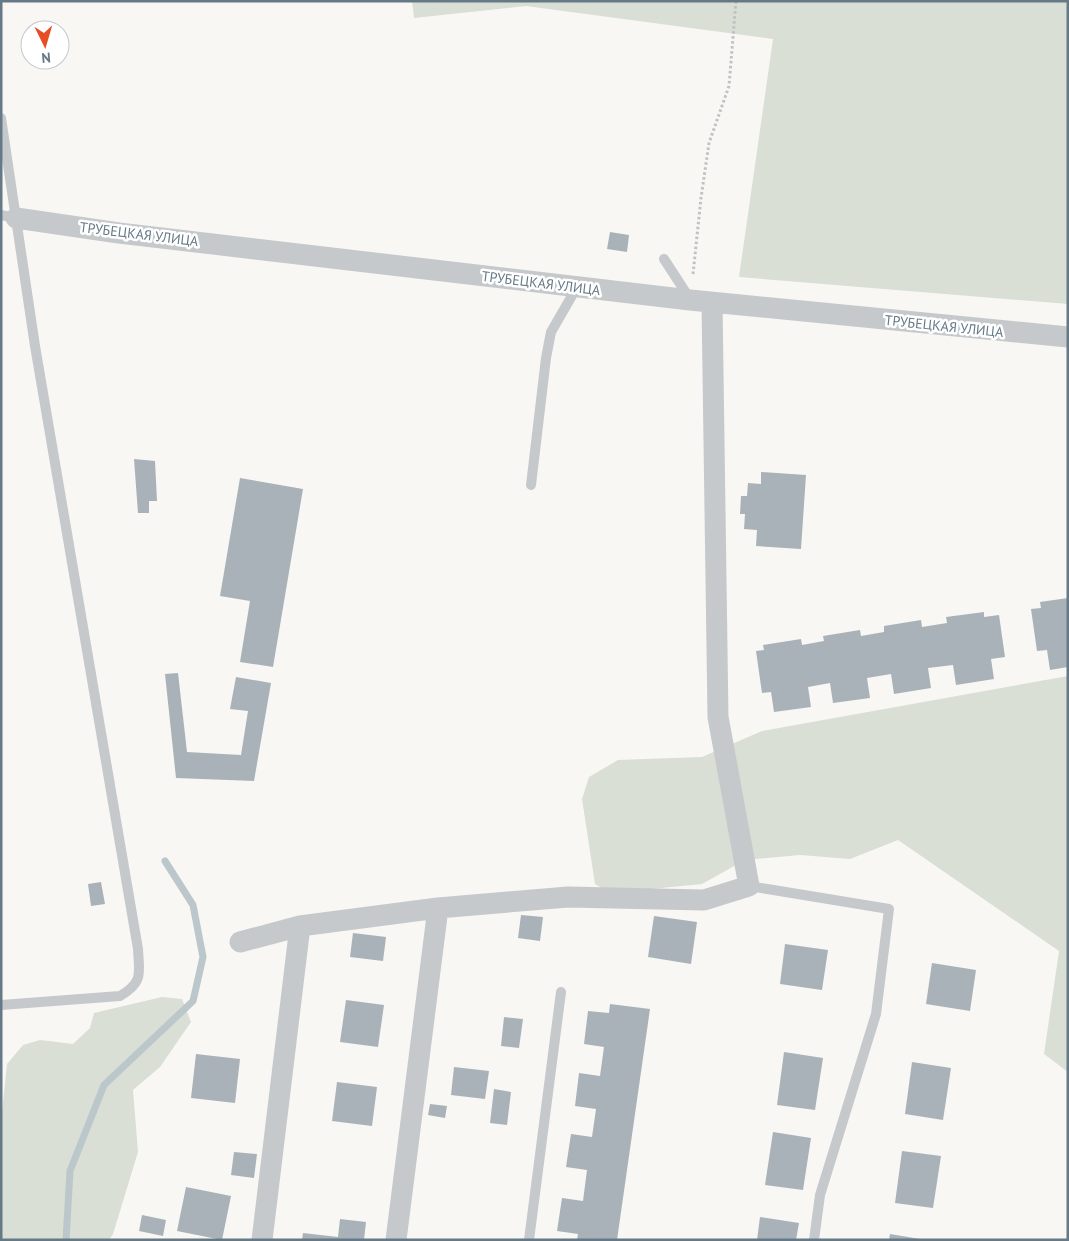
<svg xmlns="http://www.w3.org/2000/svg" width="1069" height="1241" viewBox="0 0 1069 1241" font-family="'PT Sans',sans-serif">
<rect width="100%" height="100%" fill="#f8f7f4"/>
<!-- green -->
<path fill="#d9dfd5" d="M412,1H1068V304L739,277L773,39L526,6L414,18Z
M1068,676V1072L1044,1054L1059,951L898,840L850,859L800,855L745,860L702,884L610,893L595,884L582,799L589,777L618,760L702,757L762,731Z
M162,997L182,999L191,1022L160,1067L133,1090L138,1152L113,1234L109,1240H1V1123L7,1064L23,1045L40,1040L73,1044L90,1028L94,1013Z"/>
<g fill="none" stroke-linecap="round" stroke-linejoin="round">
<!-- stream -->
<path stroke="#bbc7ca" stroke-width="7" d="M66,1240L70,1171L104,1085L193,1001L203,957L193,905L165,861"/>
</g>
<!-- building -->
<path fill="#a9b2b8" d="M610,232L629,235L627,252L607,249Z
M134,459L155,461L157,501H149V513H138Z
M761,472L806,475L801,549L756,546L757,530L744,529L745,514H740L741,496H747L748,483L761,484Z
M240,478L303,489L273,667L240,662L250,601L220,596Z
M1068,598V667L1050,670L1047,650L1037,651L1031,609L1041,608L1040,602Z
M984,612V617L999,615L1005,657L991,659L994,679L956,685L953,665L928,668L931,688L894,694L891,674L867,678L870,698L833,703L830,683L808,687L811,707L774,712L771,692L762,693L756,651L764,650L763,645L801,639L802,645L824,641L823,636L860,630L861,636L884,632V626L921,620L922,627L947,623L946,617Z
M178,673L187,752L241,755L248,711L230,709L236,677L271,683L254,781L176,778L165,674Z
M101,882L105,904L91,906L88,884Z
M521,915L543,917L540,941L518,938Z
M654,916L697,922L691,964L648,957Z
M353,933L386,937L383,961L350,957Z
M785,944L828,950L822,990L780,984Z
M932,963L976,970L970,1011L926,1004Z
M346,1000L384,1005L378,1047L340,1042Z
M610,1004L650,1009L617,1240H577L578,1234L557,1231L562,1198L583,1201L587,1170L566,1167L571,1134L592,1137L596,1109L575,1106L579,1073L600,1076L604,1047L584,1044L588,1011L609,1013Z
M504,1017L523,1019L519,1048L501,1046Z
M784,1052L823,1058L815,1110L777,1105Z
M196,1054L240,1059L235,1103L191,1098Z
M912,1062L951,1068L943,1120L905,1114Z
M454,1067L489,1071L485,1099L451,1095Z
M337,1082L377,1087L372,1126L332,1121Z
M494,1089L511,1092L507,1125L490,1123Z
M430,1104L447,1106L445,1118L428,1115Z
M773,1132L811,1138L803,1190L765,1185Z
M902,1151L941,1156L933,1208L895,1203Z
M234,1152L257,1154L254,1178L231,1175Z
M186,1187L231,1196L222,1240L177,1231Z
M142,1215L166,1220L163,1236L139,1231Z
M760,1217L799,1223L796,1240H757Z
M340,1219L366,1222L364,1240H302L303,1233L338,1237Z
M890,1234L920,1239V1240H889Z"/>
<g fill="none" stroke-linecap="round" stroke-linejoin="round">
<!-- path -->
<path stroke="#bfc1c3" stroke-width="3" stroke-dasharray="2.5 2.5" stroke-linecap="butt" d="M693,274L701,198L709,143L729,86L736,1"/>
<!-- service -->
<path stroke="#c5c9cc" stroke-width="10" d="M1,118L35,346L138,949C139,973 144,982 120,996L1,1005
M1,215L16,218
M664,259L690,299
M531,485L546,358L551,332L577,287
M749,886L889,909L876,1014L820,1195L814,1240
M529,1240L561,992"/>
<!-- minor -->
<path stroke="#c5c9cc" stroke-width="21" d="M16,218L119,233L690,300L1068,337
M240,942L300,926L438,908L568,897L704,900L749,886L718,717L712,303
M262,1240L300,926
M396,1240L438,908"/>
</g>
<g text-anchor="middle" stroke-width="5" stroke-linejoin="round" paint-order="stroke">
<!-- street labels -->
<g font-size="14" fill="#667986" stroke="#fff">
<text transform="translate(139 234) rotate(7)" y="5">ТРУБЕЦКАЯ УЛИЦА</text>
<text transform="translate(541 283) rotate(7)" y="5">ТРУБЕЦКАЯ УЛИЦА</text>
<text transform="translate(944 326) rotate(6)" y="5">ТРУБЕЦКАЯ УЛИЦА</text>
</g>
</g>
<!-- border -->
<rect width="1069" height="1241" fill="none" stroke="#667986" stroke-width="5"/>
<!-- north arrow -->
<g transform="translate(45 45) rotate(175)"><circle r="24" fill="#ffffff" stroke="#c2c9cf"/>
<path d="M0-4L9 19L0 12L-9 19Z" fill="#e64e26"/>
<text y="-8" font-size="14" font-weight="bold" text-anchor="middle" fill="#667986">N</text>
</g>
</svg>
